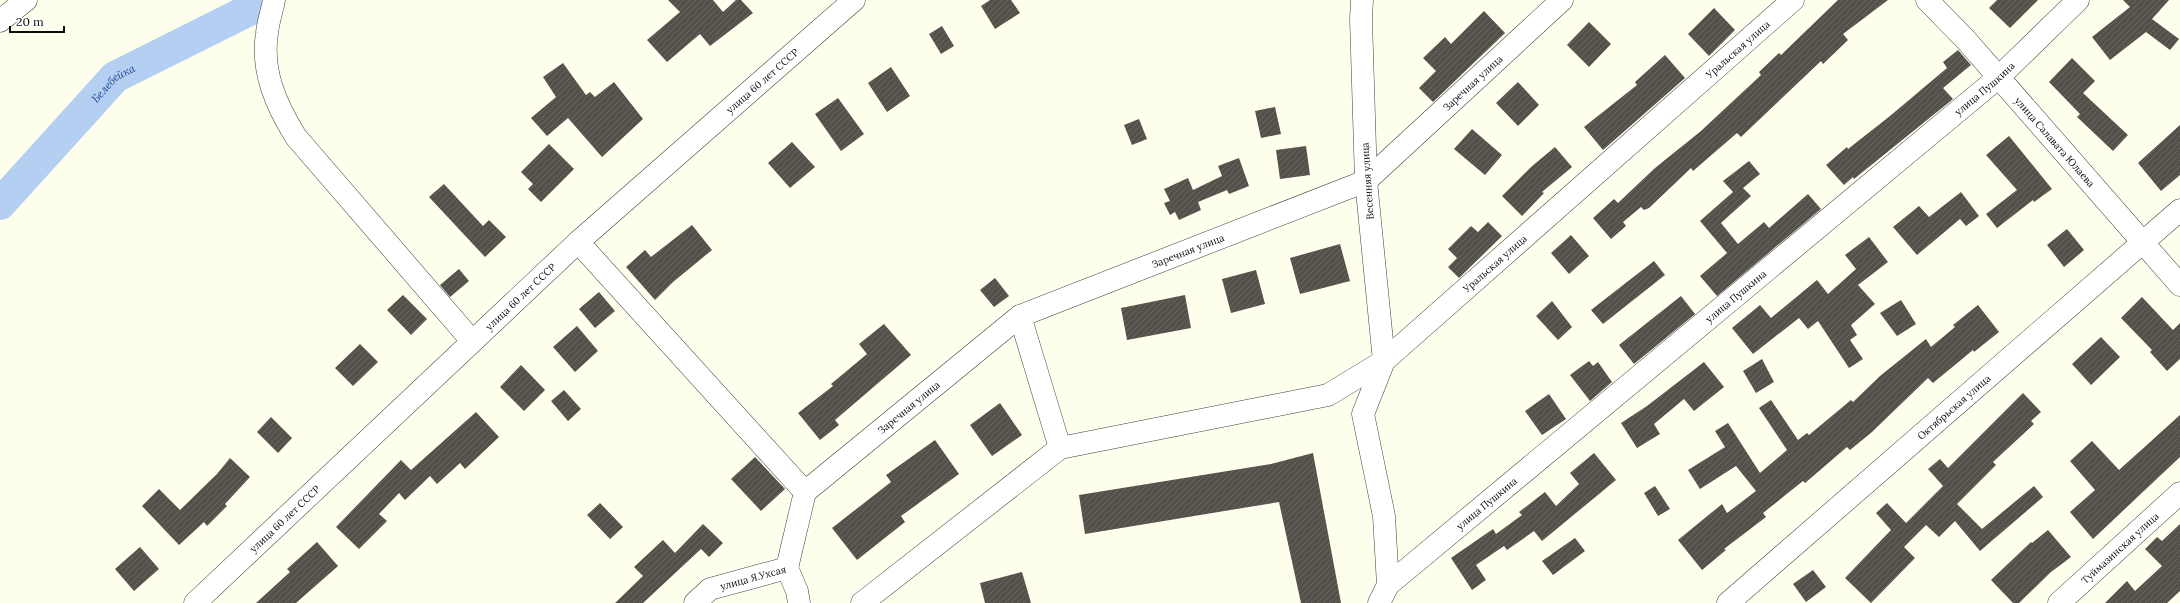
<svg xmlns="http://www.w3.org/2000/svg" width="2180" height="603" viewBox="0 0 2180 603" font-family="Lora,serif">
<defs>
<pattern id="building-hatch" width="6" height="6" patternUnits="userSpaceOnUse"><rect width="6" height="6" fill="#54504a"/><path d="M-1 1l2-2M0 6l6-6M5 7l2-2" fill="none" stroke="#686460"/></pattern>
</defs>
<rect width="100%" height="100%" fill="#fefeed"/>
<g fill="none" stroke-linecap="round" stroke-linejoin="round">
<!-- river -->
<path stroke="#b5cff2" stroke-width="32" id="s1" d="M0,204L115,77L259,5"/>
</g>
<!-- building -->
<path fill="url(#building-hatch)" d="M668,0H713L723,12L736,0H741L753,13L710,46L700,34L667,62L647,40L680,12Z
M990,0H1011L1020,13L995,29L981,6Z
M1838,0H1888L1843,34L1848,40L1823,64L1821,61L1741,137L1737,133L1693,171L1691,168L1649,208L1644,210L1641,207L1623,222L1626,226L1611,239L1593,218L1614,199L1618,203L1655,168L1701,131L1761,75L1759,72L1779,53L1781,55Z
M1997,0H2038L2010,28L1989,8Z
M2123,0H2169L2152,19L2179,39L2170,50L2146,32L2110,60L2092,37L2130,7Z
M1714,8L1735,30L1709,56L1688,34Z
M1484,11L1505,33L1433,102L1419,88L1436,71L1423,58L1445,37L1451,44Z
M1589,22L1611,44L1589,67L1567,45Z
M942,26L954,46L941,54L929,34Z
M1958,50L1971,65L1943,88L1953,99L1854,179L1853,177L1844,185L1826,165L1847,147L1848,149L1890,116L1947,68L1943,62Z
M1665,55L1685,78L1603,150L1584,127L1637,85L1635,82Z
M2072,58L2095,81L2083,93L2128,135L2113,151L2077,117L2080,114L2049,82Z
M563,63L586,95L590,92L595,97L614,82L643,119L602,157L568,118L547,136L531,118L556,97L543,77Z
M891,67L910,96L887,112L868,83Z
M1518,82L1539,105L1518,126L1496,103Z
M838,98L864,134L841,151L815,114Z
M1275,107L1281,134L1261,138L1255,111Z
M1139,119L1147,139L1132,145L1124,125Z
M2180,125V175L2161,191L2138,163Z
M1472,129L1502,155L1485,175L1454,149Z
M2009,136L2052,189L2034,202L2033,200L1997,228L1986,214L2017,190L1986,155Z
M792,142L815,167L790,188L768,163Z
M549,144L574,169L541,202L528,189L533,184L521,172Z
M1306,146L1310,175L1280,179L1276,150Z
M1555,147L1572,167L1542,192L1544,193L1522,216L1502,196L1531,167Z
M1239,158L1249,186L1229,194L1227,190L1198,202L1201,210L1179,220L1175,212L1170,215L1164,203L1170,201L1164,189L1188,178L1193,190L1222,176L1218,166Z
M1749,161L1760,174L1743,188L1751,196L1721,223L1738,244L1764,222L1769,228L1808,194L1821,209L1717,296L1700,276L1727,253L1700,221L1733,192L1723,181Z
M444,184L483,226L489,220L506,237L485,257L429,197Z
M1961,192L1979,216L1966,226L1960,219L1917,255L1893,227L1919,206L1929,217Z
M1488,222L1502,236L1459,278L1448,267L1457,258L1448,249L1471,226L1478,232Z
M692,225L712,250L673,282L655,300L626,267L645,250L651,257Z
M2067,229L2084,250L2064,267L2047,245Z
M1571,235L1589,256L1569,274L1551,253Z
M1869,237L1888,262L1858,285L1875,304L1851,325L1857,335L1850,340L1863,359L1849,368L1818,321L1808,329L1799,318L1753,354L1732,328L1760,305L1771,318L1817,280L1828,294L1856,269L1845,255Z
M1340,244L1350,281L1300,294L1290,258Z
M1654,261L1665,275L1603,324L1591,310Z
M459,269L469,281L450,297L440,285Z
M1256,270L1265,304L1231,313L1222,279Z
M995,278L1009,296L994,307L980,290Z
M599,292L615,311L595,328L579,309Z
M403,295L427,319L411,335L387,310Z
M1185,295L1191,328L1127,340L1121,308Z
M1681,296L1695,314L1634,364L1619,345Z
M2142,297L2173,330L2180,323V359L2167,371L2150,352L2152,350L2121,318Z
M1901,300L1916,324L1897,336L1880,313Z
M1552,301L1572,327L1558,340L1536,316Z
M1978,305L1999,332L1974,352L1973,350L1933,383L1928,378L1872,432L1850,450L1847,447L1805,483L1803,481L1763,513L1766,517L1724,549L1726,550L1702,570L1678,540L1722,504L1727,513L1756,491L1736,466L1700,489L1688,470L1725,447L1715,431L1728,423L1760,473L1787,450L1759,408L1771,400L1798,440L1807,433L1809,435L1851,400L1853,402L1880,376L1926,339L1931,347L1955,327L1953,325Z
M884,324L911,355L835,420L839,425L820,440L798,413L833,386L831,384L867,354L859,344Z
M577,326L598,351L575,372L553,347Z
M2101,337L2120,357L2091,385L2072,364Z
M360,344L378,362L353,386L335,368Z
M1762,359L1774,382L1756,393L1743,371Z
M1589,361L1593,366L1598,362L1612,382L1590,401L1570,375Z
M1704,362L1724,387L1694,411L1684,399L1654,424L1660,434L1637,448L1621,423L1647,406Z
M521,365L545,390L524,411L500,387Z
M564,390L581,409L568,421L551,401Z
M2023,393L2041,412L2031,421L2034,424L1993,462L1996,465L1957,504L1982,529L2034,486L2043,497L1980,551L1955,521L1939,537L1926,525L1904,547L1915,558L1871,603L1845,578L1891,530L1876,513L1887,503L1906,523L1943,486L1928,469L1940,459L1948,468Z
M1549,394L1566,419L1542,435L1525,411Z
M1000,403L1022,435L992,456L970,425Z
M476,412L499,437L465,469L460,463L437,484L430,476L405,500L399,493L379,514L387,521L359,549L336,527L401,460L411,470Z
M2180,415V457L2093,539L2070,512L2095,490L2070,461L2092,441L2119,470Z
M271,417L292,438L278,453L257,432Z
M935,440L959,474L901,516L905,522L857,560L832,528L891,482L886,475Z
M1313,453L1341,603H1301L1279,502L1085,534L1079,495L1271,464Z
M1594,453L1616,480L1542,541L1534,531L1507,550L1504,546L1476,565L1486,580L1472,590L1451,558L1493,529L1496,534L1522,515L1519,512L1545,492L1556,506L1579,484L1570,473Z
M755,457L785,489L761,511L731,479Z
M230,458L250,477L225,504L227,506L207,526L204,522L179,545L142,506L159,489L180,510L217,474Z
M1655,486L1670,509L1658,516L1644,493Z
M600,503L623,527L610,539L587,515Z
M703,524L723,543L709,557L701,549L643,603H615L643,576L634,567L663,540L675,553Z
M2180,524V591L2167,603H2105L2127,581L2135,591L2162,566L2145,549L2157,537L2162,541Z
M2048,530L2071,557L2051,572L2019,603H2013L1991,580L2031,542L2032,543Z
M1575,538L1585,551L1553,575L1542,561Z
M317,542L338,566L296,603H256L290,572L287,569Z
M140,547L159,569L134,591L115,569Z
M1813,570L1826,587L1806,602L1793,584Z
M1022,572L1031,603H985L980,583Z"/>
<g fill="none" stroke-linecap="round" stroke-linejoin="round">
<!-- minor casing -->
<g stroke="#3f3f3f" stroke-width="23">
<g id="minor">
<path d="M274,0C272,11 268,22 267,33C261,71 276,105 296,137L472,341"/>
<path id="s2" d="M1927,0L1966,40L2180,285"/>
<path d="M0,21L26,0"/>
<path d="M578,242L805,492"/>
<path d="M1020,316L1060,448"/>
<path id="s3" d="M805,492L1020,316L1366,181L1562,0"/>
<path d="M787,568L797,591L799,603"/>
<path id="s4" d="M1388,585L1999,77L2078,0"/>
<path id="s5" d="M195,603L578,242L854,0"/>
<path id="s6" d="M695,603L710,589L787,568L805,492"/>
<path d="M862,603L1060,448L1328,395L1384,361L1366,181L1361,19L1362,0"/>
<path id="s7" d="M1379,603L1388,585L1384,516L1363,414L1384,361L1793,0"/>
<path id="s8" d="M1728,603L2180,210"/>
<path id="s9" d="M2059,603L2180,493"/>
</g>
</g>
<!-- minor -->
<use href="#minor" stroke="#fff" stroke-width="22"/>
</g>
<g text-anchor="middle" stroke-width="4" stroke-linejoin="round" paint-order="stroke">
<!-- street labels -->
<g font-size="10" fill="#0c0c0c" stroke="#fff">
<text dy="4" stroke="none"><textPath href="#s7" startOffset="722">Уральская улица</textPath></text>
<text dy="4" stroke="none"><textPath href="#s5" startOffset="771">улица 60 лет СССР</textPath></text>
<text dy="4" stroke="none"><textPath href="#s3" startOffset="794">Заречная улица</textPath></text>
<text dy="4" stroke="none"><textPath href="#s4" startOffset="776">улица Пушкина</textPath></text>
<text dy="4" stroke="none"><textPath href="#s2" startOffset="191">улица Салавата Юлаева</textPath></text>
<text transform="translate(1367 181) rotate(-94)" y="4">Весенняя улица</text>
<text dy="4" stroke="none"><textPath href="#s3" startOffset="458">Заречная улица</textPath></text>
<text dy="4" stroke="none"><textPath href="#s7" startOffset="398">Уральская улица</textPath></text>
<text dy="4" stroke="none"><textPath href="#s5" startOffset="447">улица 60 лет СССР</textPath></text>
<text dy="4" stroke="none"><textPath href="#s4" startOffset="452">улица Пушкина</textPath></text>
<text dy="4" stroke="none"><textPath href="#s3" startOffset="134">Заречная улица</textPath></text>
<text dy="4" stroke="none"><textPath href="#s8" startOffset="299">Октябрьская улица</textPath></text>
<text dy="4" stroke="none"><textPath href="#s4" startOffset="128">улица Пушкина</textPath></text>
<text dy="4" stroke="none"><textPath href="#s5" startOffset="123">улица 60 лет СССР</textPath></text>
<text dy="4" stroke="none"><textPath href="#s9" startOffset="82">Туймазинская улица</textPath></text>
<text dy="4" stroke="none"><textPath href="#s6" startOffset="65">улица Я.Ухсая</textPath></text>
</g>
<!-- water labels -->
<g font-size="11" font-style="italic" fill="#1e4996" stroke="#fff">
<text dy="4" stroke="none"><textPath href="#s1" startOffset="166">Белебейка</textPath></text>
</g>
</g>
<!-- scale -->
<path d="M10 26v6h54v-6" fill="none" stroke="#0c0c0c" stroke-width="2"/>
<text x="16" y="26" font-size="12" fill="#0c0c0c" stroke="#ffffff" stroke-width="3" paint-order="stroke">20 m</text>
</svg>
